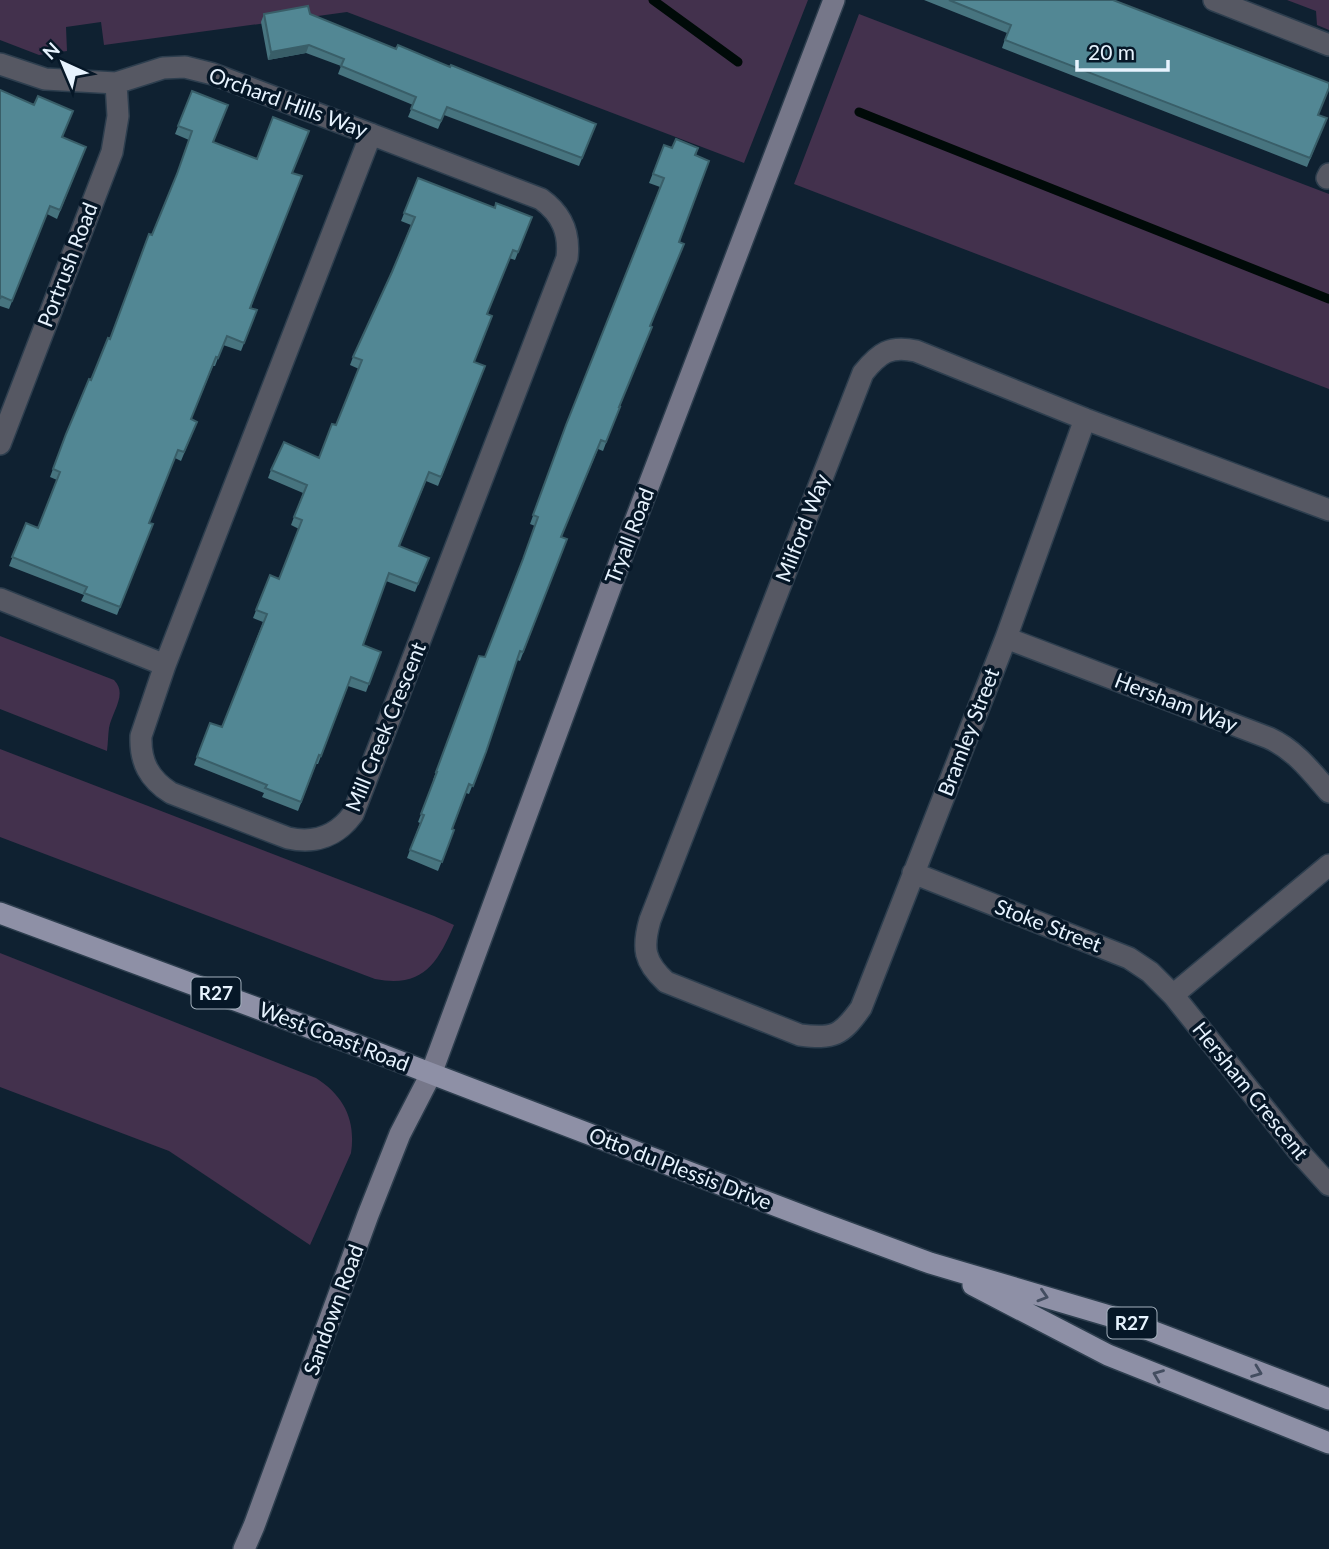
<svg xmlns="http://www.w3.org/2000/svg" width="1329" height="1549" viewBox="0 0 1329 1549" font-family="Lato,sans-serif">
<rect width="100%" height="100%" fill="#0f2131"/>
<!-- green -->
<path fill="#43314d" d="M0,0H808L744,163L347,12L104,45L101,22L66,27L67,51L39,55L0,40Z
M1287,0H1329V30L1317,25L1316,11Z
M859,14L1329,194V389L794,184Z
M0,636L114,680C128,694 112,711 109,728C108,735 108,743 107,751L0,709Z
M0,749L434,916L454,925C437,965 422,988 375,979L0,837Z
M0,953L316,1078C344,1096 356,1120 351,1153L310,1245L169,1151L0,1087Z"/>
<g fill="none" stroke-linecap="round" stroke-linejoin="round">
<!-- stream -->
<path stroke="#000a08" stroke-width="9" d="M653,0L738,62
M859,112L1329,299"/>
<!-- street casing -->
<g stroke="#2d3e4e" stroke-width="24">
<path id="street" d="M1214,0L1329,45
M0,64L45,79L116,83L163,68L185,67L213,74L541,199C562,214 570,233 567,258L353,814C337,836 315,844 288,838L171,793C149,779 140,762 141,736L165,665L371,134
M1327,178L1329,174
M1085,419L1006,638L861,1008C841,1036 834,1039 800,1035L666,982C644,962 642,948 650,920L863,373C879,353 890,345 916,351L1085,419L1329,510
M0,444L112,152L118,116L116,83
M0,599L165,665
M1006,638L1269,738C1295,750 1311,771 1329,792
M913,873L1129,958L1150,972L1173,995L1300,1153L1329,1185
M1173,995L1329,865"/>
</g>
<!-- secondary casing -->
<g stroke="#2d3e4e" stroke-width="24">
<path id="secondary" d="M244,1549L254,1526L368,1215L400,1134L431,1074L626,545L834,0"/>
</g>
<!-- primary casing -->
<g stroke="#2d3e4e" stroke-width="24">
<path id="primary" d="M0,913L354,1044L819,1222L930,1263L1123,1320L1329,1399
M973,1285L1108,1355L1329,1443"/>
</g>
<!-- street -->
<use href="#street" stroke="#565863" stroke-width="21"/>
<!-- secondary -->
<use href="#secondary" stroke="#767789" stroke-width="21"/>
<!-- primary -->
<use href="#primary" stroke="#8e90a6" stroke-width="21"/>
</g>
<!-- wall -->
<path fill="#47747f" d="M924,0H1113L1318,115L1327,118L1307,167L1002,48L1007,33Z
M264,14H310L396,49L450,67L596,124L579,166L444,115L438,129L408,117L413,105L338,74L341,66L306,53L268,60L261,22Z
M0,90L62,137L86,147L57,219L47,214L9,309L0,306Z
M192,91L213,142L292,173L251,308L257,310L241,351L223,345L215,366H213L191,419L197,422L181,461L175,458L149,523L153,524L117,615L81,601L84,595L9,566L26,523L38,528L57,480L50,477L66,434L110,339L177,174L189,140L175,134Z
M664,145L672,148H698L696,155L680,242L650,326L603,451L598,449L561,537L567,539L520,661L517,660L482,761L469,794L466,793L452,830H454L438,871L407,858L420,823L418,822L434,781L433,780L479,656L485,657L523,559L535,526L530,524L566,425L660,187L649,183Z
M418,178L495,208L532,217L515,260L509,258L487,314L474,362L485,366L438,486L426,481L399,546L429,558L415,592L386,581L363,645L378,660L366,692L348,686L318,764H316L298,811L262,797L264,793L194,765L210,723L222,727L263,622L253,618L270,575L279,579L299,529L291,525L303,493L268,478L271,470L319,458L336,425L359,369L350,365L353,357L392,272L411,225L401,221Z"/>
<!-- shaded-wall -->
<path fill="#395e68" d="M309,45L306,53L268,60L271,52Z"/>
<!-- building -->
<path fill="#528794" stroke="#395e68" stroke-width="2" d="M949,0H1113L1329,83V88L1318,115L1327,118L1310,158L1005,40L1011,25Z
M308,6L310,14L396,49L398,45L450,67L451,65L596,124L582,158L447,107L441,121L411,109L416,97L341,66L344,59L309,45L271,52L264,14Z
M0,90L34,105L38,96L73,111L62,137L86,147L60,210L50,206L12,301L1,296L0,299Z
M192,91L228,105L213,142L257,159L273,117L309,131L292,173L302,176L250,308L257,310L244,343L227,336L218,358L216,357L191,419L197,422L184,452L178,450L149,523L153,524L120,607L84,593L87,587L12,557L26,523L38,528L60,472L53,469L66,434L89,379L91,380L108,338L110,339L149,234L152,235L177,174L192,131L178,126Z
M676,139L698,148L695,155L709,161L679,242L684,244L650,326L652,327L619,407H620L606,442L601,440L561,537L567,539L523,652L520,651L486,752L473,786L469,784L452,829L454,830L442,862L410,850L424,815L421,814L437,772H436L479,656L485,657L523,559L538,517L533,515L566,425L664,178L653,174L664,145L672,148Z
M418,178L495,208L496,203L532,217L518,252L513,250L487,314L492,316L474,362L485,366L441,477L429,472L399,546L429,558L418,584L389,573L363,645L381,652L369,684L351,677L321,756L319,755L301,802L265,788L267,785L197,757L210,723L222,727L267,614L256,610L270,575L279,579L302,520L294,517L307,485L271,470L284,442L319,458L332,424L336,425L362,360L353,357L392,272L415,217L404,213Z"/>
<!-- one-way arrows -->
<defs><path id="oneway-chevron" d="M-2-3.5L2.5 0L-2 3.5" fill="none" stroke-width="1.6" stroke-linecap="round" stroke-linejoin="round" transform="scale(1.75)"/></defs>
<g stroke="#434d60">
<use href="#oneway-chevron" transform="translate(1043 1296) rotate(17)"/>
<use href="#oneway-chevron" transform="translate(1257 1372) rotate(21)"/>
<use href="#oneway-chevron" transform="translate(1158 1375) rotate(-158)"/>
</g>
<g text-anchor="middle" stroke-width="7" stroke-linejoin="round" paint-order="stroke">
<!-- shield labels -->
<g fill="#061727" stroke="#a4b1be" stroke-width="2">
<rect x="191.5" y="977.5" width="49" height="31" rx="5"/>
<rect x="1107.5" y="1307.5" width="49" height="31" rx="5"/>
</g>
<g font-size="19" font-weight="bold" fill="#e7f3fe">
<text x="216" y="1000">R27</text>
<text x="1132" y="1330">R27</text>
</g>
<!-- street labels -->
<g font-size="21" fill="#e7f3fe" stroke="#061727">
<text transform="translate(288 103) rotate(20)" y="7">Orchard Hills Way</text>
<text transform="translate(68 265) rotate(-69)" y="7">Portrush Road</text>
<text transform="translate(803 528) rotate(-69)" y="7">Milford Way</text>
<text transform="translate(630 536) rotate(-69)" y="7">Tryall Road</text>
<text transform="translate(1176 703) rotate(21)" y="7">Hersham Way</text>
<text transform="translate(386 727) rotate(-68)" y="7">Mill Creek Crescent</text>
<text transform="translate(969 732) rotate(-69)" y="7">Bramley Street</text>
<text transform="translate(1048 926) rotate(21)" y="7">Stoke Street</text>
<text transform="translate(334 1037) rotate(21)" y="7">West Coast Road</text>
<text transform="translate(1250 1091) rotate(51)" y="7">Hersham Crescent</text>
<text transform="translate(680 1169) rotate(21)" y="7">Otto du Plessis Drive</text>
<text transform="translate(334 1310) rotate(-70)" y="7">Sandown Road</text>
</g>
</g>
<!-- north arrow -->
<g transform="translate(63 63) rotate(316)" stroke="#061727" stroke-width="5" paint-order="stroke">
<path d="M0-5L12 26L0 18L-12 26Z" fill="#e7f3fe"/>
<text y="-10" font-size="19" font-weight="bold" text-anchor="middle" fill="#e7f3fe">N</text>
</g>
<!-- scale -->
<path d="M1077 60v10h91v-10" fill="none" stroke="#e7f3fe" stroke-width="3.5"/>
<text x="1088" y="60" font-size="21" fill="#e7f3fe" stroke="#061727" stroke-width="5" paint-order="stroke">20 m</text>
</svg>
